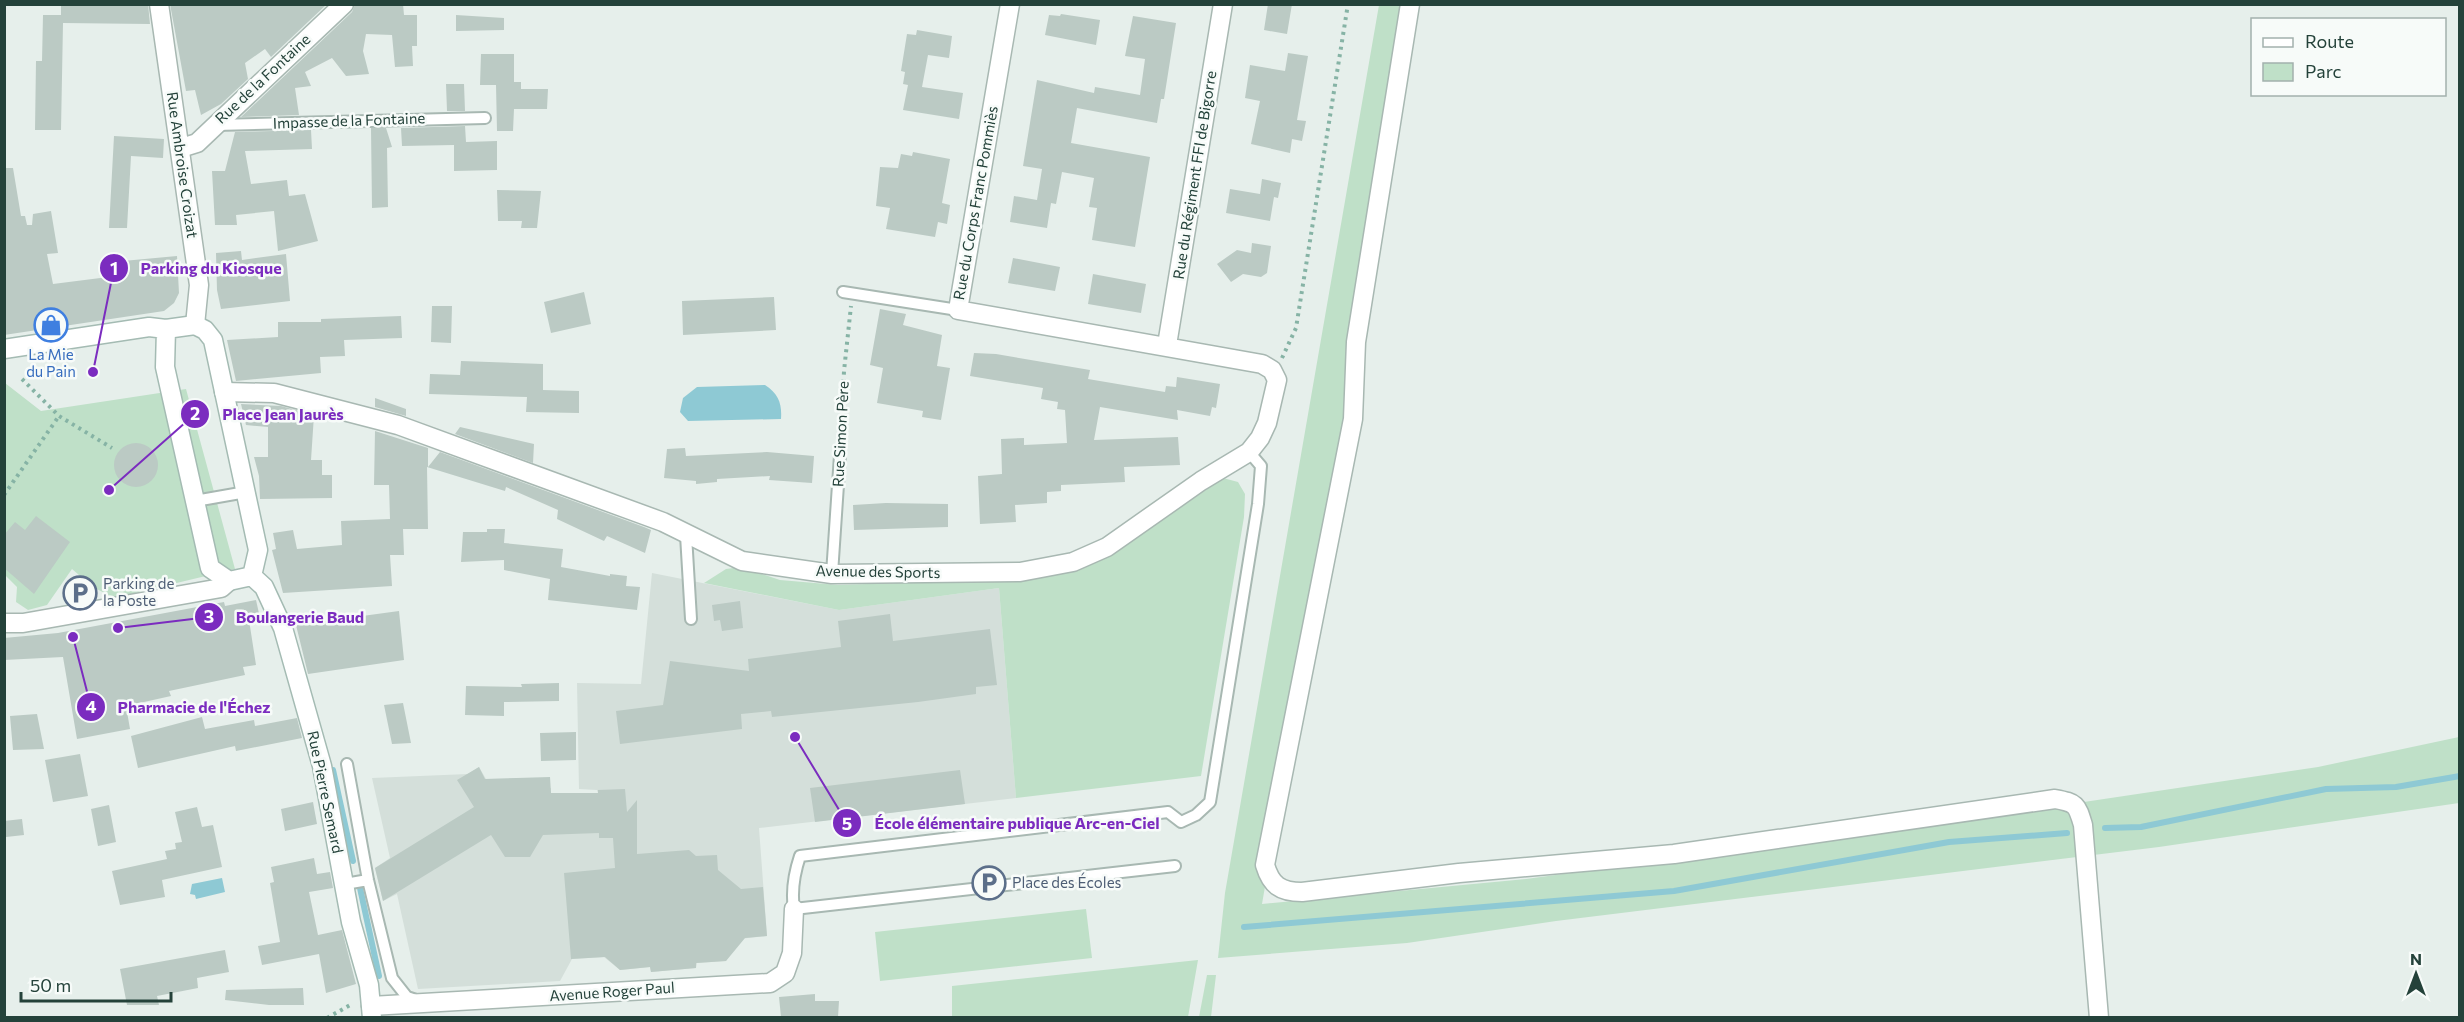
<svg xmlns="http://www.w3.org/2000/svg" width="2464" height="1022" viewBox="0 0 2464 1022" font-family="Commissioner,sans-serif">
<rect width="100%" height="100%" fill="#e6efeb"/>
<!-- built -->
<path fill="#d4dfda" d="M652,573L839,610L999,588L1016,798L759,828L767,936L739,939L726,961L697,963L696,968L651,972L650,967L620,970L604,957L572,959L560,981L418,989L397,894L383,901L375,868L390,858L372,778L468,774L479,767L486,779L525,778L543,788H551V793H598L597,790L579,789L577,683L641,684Z"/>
<!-- green -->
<path fill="#bfe0c8" d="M1379,5H1417L1262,904L1526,879L1976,818L2318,767L2459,737V803L2159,847L1556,921L1407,943L1218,958L1225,893Z
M5,383L41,411L186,389L235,569L114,598L93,587L72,569L47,605L28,610L16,602L17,587L5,575Z
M1223,478L1238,482L1245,494L1244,517L1201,776L1016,798L999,588L839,610L704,583L726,569L741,567L780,580L838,585L1016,579L1089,565L1128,544Z
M1086,909L1092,958L880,981L875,932Z
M1198,960L1188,1017H952V986Z
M1207,975H1216L1211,1017H1199Z"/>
<!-- water -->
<path fill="#8ec9d4" d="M765,385C779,394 782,404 781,419L688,421L680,412L683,398L697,387Z
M222,878L225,892L196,899L195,895L190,894L192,884Z"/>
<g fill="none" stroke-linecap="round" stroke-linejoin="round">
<!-- stream -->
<path stroke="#8ec9d4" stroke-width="6" d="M333,770L353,861
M2105,828L2141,827L2326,789L2396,787L2460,776
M360,888L379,976
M1244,927L1674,891L1949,842L2067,833"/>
</g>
<!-- building -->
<path fill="#bbcac4" d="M61,4H148L150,24L63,23L61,130H35L36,61H42L43,15H61Z
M170,4H327L271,57L265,49L245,63L248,79L221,104L201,115L195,90L186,91Z
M355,4H403L404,15H417V46H412L413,66L395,67L392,35L366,34L363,51L369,74L346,76L332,58L305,72L311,86L295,88L299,115L241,117L352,12Z
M1268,4H1292L1287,34L1264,30Z
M1061,14L1100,20L1096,45L1045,35L1049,15L1060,16Z
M456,15L504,18V30L456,31Z
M1133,16L1176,23L1164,99H1161L1157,123L1077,108L1071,143L1150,157L1135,247L1092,240L1097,208L1089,207L1094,178L1062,172L1056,204L1051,203L1047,228L1010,222L1014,196L1037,200L1042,169L1023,166L1037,80L1094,93L1095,87L1140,95L1145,59L1125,56Z
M917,30L952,36L949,58L928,55L922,87L963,93L959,119L903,110L908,85L903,84L905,72L901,71L907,34L916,35Z
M1288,53L1308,56L1297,120L1306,121L1302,141L1292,139L1290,153L1251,144L1260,101L1245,98L1250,65L1285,71Z
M481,54H514V82H521V89H548L547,109H514L513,131H497L496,85H480Z
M446,84H464L465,111H447Z
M465,126L466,142L497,141V170L454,171V145L402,146L401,128Z
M371,128H386L392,147L387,148L388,207L372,208Z
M311,130L312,149L245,151L251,184L287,180L289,196L305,194L318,241L278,251L274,211L236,215L237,225H215L212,171H225L235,132Z
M114,136L164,139L163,158L131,156L127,228H109Z
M913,152L950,159L942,203L950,205L947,224L938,222L935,237L886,229L890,208L876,206L880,167L898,168L901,154L912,156Z
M4,168H13L21,216H25L27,225H32L33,214L51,211L58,253L47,254L53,284L124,275L123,261L177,256L179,293L174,303L164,311L4,335Z
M1262,179L1281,183L1278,198L1274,197L1270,221L1226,213L1230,189L1260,194Z
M497,190L541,191L537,228H521L522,221H498Z
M1252,243L1271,246L1267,273L1261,277L1243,274L1231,282L1217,264L1237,250L1251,253Z
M241,251L242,260L286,254L290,301L221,309L217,290L216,253Z
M1013,258L1060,267L1055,291L1008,283Z
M1093,274L1146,284L1141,313L1088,304Z
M584,292L591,324L551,333L544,302Z
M774,297L776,330L683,335L682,301Z
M432,306H452L451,343L431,342Z
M880,309L906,314L903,325L942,335L937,366L950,368L941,420L922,417L923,411L877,403L883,368L870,365Z
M401,316L402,338L344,340L345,356L320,357L321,373L236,381L227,340L278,337V322H321V319Z
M974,353L996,354L1090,370L1088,379L1165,392L1166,386L1176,387L1177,377L1220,384L1216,408L1212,407L1210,416L1177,410L1178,420L1100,407L1094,440L1178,437L1180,465L1124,467L1125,482L1061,485V491L1047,492V503L1015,505L1016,522L980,524L978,476L1002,474L1001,439L1024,438V445L1067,443L1065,410L1057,409L1058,402L1041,399L1043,388L970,376Z
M461,361L543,364V390L579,391V413L526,412L527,397L429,394L430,374L460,375Z
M375,398L406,409V416L375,407Z
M241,404L281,406L314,415L311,460H322V475H332V498L260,499L259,476L254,457H268V427L246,425Z
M460,427L534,444L533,463L455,434Z
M375,431L428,448V467L440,452L644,527L651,530L645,553L607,536L604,541L557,519L558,510L506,487L505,491L427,467L428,529H403L404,555H390L392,586L283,593L272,550L276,549L273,533L293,530L297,549L342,545L341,521L390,519L389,485H374Z
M114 465a22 22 0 1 1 44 0a22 22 0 1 1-44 0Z
M685,448L686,456L767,452L814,456L812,483L769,480L770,476L717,479V482L696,484V481L664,478L667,449Z
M886,503L948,504V527L854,530L853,505Z
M36,516L70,542L34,594L4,568V535L15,522L25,530Z
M487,529H505L504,543L563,549L561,567L610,576V574L627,576L626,586L640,587L637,610L548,600L550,579L504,570V560L461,562L463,532H487Z
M256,600L260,618L249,620L256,665L243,667L245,675L169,691L171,696L126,706L130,729L77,739L63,657L4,660V638L58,633L224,602L225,606Z
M740,601L743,628L722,631L720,620L714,621L712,605Z
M399,611L404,660L308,674L296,625Z
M890,614L893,641L990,629L997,685L976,687V694L918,702L772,717L771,711L741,714L742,729L620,744L616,711L663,705L670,661L749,671L748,659L841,647L838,621Z
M559,683V701L504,702V716L465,715L466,686L522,687L521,684Z
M403,703L411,743L392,744L384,705Z
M37,714L44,749L13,750L10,716Z
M202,717L205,729L254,720L255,726L297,718L302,738L236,751L235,746L138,768L131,736Z
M576,732V760L541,761L540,733Z
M80,754L88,796L53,802L45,760Z
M479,767L485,779L550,777L551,793H598V790L625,789L627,812L637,800V854L689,850L696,856L717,855L718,870L741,889L763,887L767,936L745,938L726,961L696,963V968L651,972L650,967L620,970L605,957L571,959L564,873L615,868L613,838H599V833L543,835L530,857H505L491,835L383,901L375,868L474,807L457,780Z
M960,770L965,804L815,822L810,788Z
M313,802L317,824L285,831L281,809Z
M109,805L116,842L98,846L91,809Z
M197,807L202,827L213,825L222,867L162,880L165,897L120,905L112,871L167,859L165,851L176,849L175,843L182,842L175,812Z
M22,819L24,835L6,837L4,821Z
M314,858L317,874L330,872L333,888L309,892L318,935L342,930L356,984L326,993L319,954L262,965L258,946L280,942L270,883L274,882L271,867Z
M225,950L229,972L197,978L198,988L157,996L159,1005H127L120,969Z
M303,988L304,1005H269L225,1000L226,990Z
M815,994V1001H839L838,1017H781L779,997Z"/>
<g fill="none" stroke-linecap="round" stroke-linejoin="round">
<!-- service casing -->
<g stroke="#a8b8b2" stroke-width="14">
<path id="service" d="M216,125L485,118
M843,292L958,310
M195,501L246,492
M686,535L691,619
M832,574L840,455
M347,764L368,880L392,978L407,997L416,1000
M1175,866L794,909C791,890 794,874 800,856L1168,812L1181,822L1196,815L1210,802L1258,504L1261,466L1249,452
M345,884L368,880"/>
</g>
<!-- minor casing -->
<g stroke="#a8b8b2" stroke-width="21">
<path id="minor" d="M1410,4L1356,342L1353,419L1265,865C1271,885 1280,892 1302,892L1459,873L1674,854L2055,799C2077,803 2077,805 2083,825L2099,1018
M1167,345L1223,4
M224,392L274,393L398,425L663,522L742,561L832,574L1020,572L1073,562L1107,547L1201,481L1249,452L1260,438L1267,423L1277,380L1272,370L1262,364L958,310L1010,4
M4,623H23L221,588L229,581
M371,1006L770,983L785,973L792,953L794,909"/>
</g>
<!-- tertiary casing -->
<g stroke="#a8b8b2" stroke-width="21">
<path id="tertiary" d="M159,4L199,285L195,325
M181,148L197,143L344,4"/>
</g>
<!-- secondary casing -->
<g stroke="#a4bbb3" stroke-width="21">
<path id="secondary" d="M195,325L205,330L213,340L258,550L252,576L229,581L210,568L165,367L166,329Z
M4,349L149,327L166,329
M252,576L264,587L283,628L322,766L351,922L369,985L372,1018"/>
</g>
<!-- path -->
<path stroke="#86b3a5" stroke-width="4" stroke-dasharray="3 4.5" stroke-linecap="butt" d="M1282,358L1296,328L1348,4
M22,379L59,416L112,448
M841,442L844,371L851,306
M4,495L59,416
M327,1018L352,1004"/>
<!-- service -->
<use href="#service" stroke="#fff" stroke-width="10"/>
<!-- minor -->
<use href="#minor" stroke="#fff" stroke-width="18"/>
<!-- tertiary -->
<use href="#tertiary" stroke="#fff" stroke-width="18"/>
<!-- secondary -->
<use href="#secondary" stroke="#fff" stroke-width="18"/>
</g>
<!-- icons -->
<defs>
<g id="shop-ring" transform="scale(1.725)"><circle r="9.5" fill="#f7fbf9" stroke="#3f7fe0" stroke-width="1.5"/><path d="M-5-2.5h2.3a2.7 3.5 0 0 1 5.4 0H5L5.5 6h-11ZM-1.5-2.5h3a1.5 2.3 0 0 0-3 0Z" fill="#3f7fe0"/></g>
<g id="parking-ring" transform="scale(1.725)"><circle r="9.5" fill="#f7fbf9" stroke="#5c6f8a" stroke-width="1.5"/><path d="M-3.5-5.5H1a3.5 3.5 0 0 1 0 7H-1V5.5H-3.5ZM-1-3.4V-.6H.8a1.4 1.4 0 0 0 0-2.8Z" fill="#5c6f8a"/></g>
</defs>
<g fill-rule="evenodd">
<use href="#shop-ring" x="51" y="325"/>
<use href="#parking-ring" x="80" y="593"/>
<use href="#parking-ring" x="989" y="883"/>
</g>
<g text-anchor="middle" stroke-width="5" stroke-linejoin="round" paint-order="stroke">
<!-- street labels -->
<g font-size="15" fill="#24423a" stroke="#f7fbf9">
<text transform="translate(263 79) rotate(-43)" y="5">Rue de la Fontaine</text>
<text transform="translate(349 121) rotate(-2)" y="5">Impasse de la Fontaine</text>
<text transform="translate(182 165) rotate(82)" y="5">Rue Ambroise Croizat</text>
<text transform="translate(1195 175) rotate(-81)" y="5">Rue du Régiment FFI de Bigorre</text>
<text transform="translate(976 203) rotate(-80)" y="5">Rue du Corps Franc Pommiès</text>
<text transform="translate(841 434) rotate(-87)" y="5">Rue Simon Père</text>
<text transform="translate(878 572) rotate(1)" y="5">Avenue des Sports</text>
<text transform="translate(325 792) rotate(78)" y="5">Rue Pierre Semard</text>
<text transform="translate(612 992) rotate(-4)" y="5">Avenue Roger Paul</text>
</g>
<!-- shop labels -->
<g font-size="15" fill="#366cbe" stroke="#f7fbf9">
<text x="51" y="360">La Mie<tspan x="51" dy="17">du Pain</tspan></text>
</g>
<!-- service labels -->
<g font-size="15" fill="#4e5e75" stroke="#f7fbf9" text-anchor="start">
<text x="103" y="589">Parking de<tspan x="103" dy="17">la Poste</tspan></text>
<text x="1012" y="888">Place des Écoles</text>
</g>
</g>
<!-- callouts -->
<path fill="none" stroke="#7b2cbf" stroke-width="2" d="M93 372L114 268M109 490L195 414M118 628L209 617M73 637L91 707M795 737L847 823"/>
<g fill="#7b2cbf" stroke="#f7fbf9" stroke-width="2">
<circle cx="93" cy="372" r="6"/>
<circle cx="109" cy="490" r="6"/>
<circle cx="118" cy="628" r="6"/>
<circle cx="73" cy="637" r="6"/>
<circle cx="795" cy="737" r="6"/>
<circle cx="114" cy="268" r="15"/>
<circle cx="195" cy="414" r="15"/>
<circle cx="209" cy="617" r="15"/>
<circle cx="91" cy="707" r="15"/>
<circle cx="847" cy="823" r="15"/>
</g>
<g font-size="18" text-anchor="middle" font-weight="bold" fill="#fff">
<text x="114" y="275">1</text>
<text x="195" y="420">2</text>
<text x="209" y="623">3</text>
<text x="91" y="713">4</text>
<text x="847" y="830">5</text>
</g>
<g font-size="16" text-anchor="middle" font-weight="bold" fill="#7b2cbf" stroke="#f7fbf9" stroke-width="5" stroke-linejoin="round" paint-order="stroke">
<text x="211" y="274">Parking du Kiosque</text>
<text x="283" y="420">Place Jean Jaurès</text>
<text x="300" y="623">Boulangerie Baud</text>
<text x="194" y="713">Pharmacie de l'Échez</text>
<text x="1017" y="829">École élémentaire publique Arc-en-Ciel</text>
</g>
<!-- border -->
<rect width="2464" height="1022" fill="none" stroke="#24423a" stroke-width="12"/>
<!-- legend -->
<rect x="2251" y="18" width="195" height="78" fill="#f7fbf9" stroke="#a3b1ad" stroke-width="1.5"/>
<rect x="2263" y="38" width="30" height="9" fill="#ffffff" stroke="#a3b1ad" stroke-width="1.5"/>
<text x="2305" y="48" font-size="18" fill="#24423a">Route</text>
<rect x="2263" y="63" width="30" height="18" fill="#bfe0c8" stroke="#a3b1ad" stroke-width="1.5"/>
<text x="2305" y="78" font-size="18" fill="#24423a">Parc</text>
<!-- north arrow -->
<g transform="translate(2416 974)" stroke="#f7fbf9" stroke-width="4.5" paint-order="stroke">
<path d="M0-4.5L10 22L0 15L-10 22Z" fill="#24423a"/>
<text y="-9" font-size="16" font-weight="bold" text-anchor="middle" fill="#24423a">N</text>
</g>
<!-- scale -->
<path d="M21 992v9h150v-9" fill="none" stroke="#24423a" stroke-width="3"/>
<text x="30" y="992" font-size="18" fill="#24423a" stroke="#f7fbf9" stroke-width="4.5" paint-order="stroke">50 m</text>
</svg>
